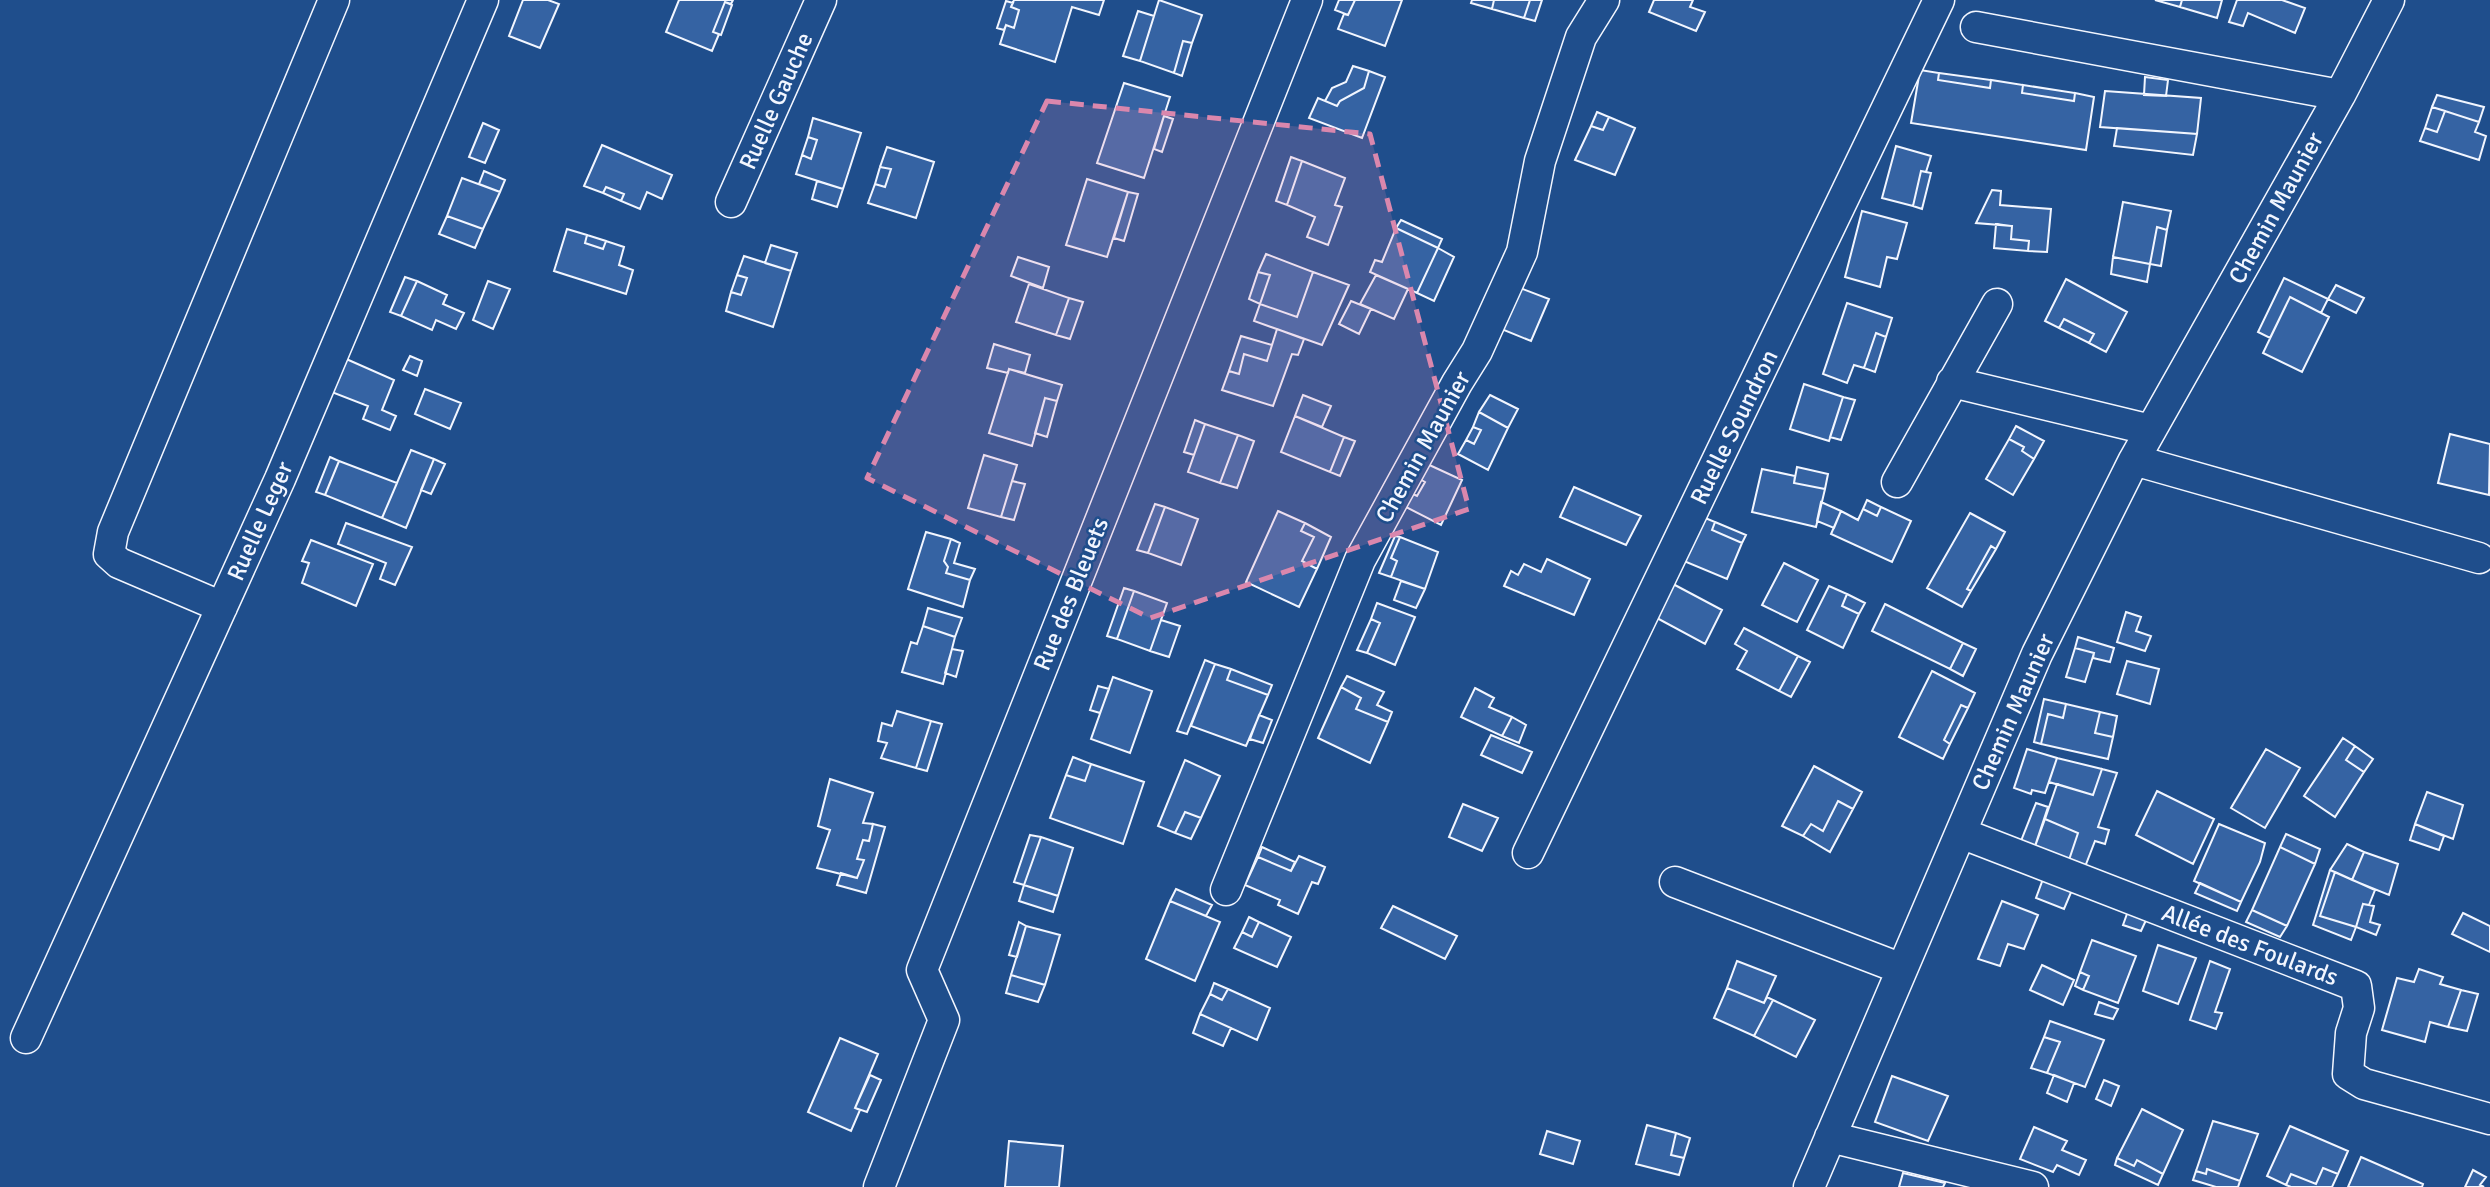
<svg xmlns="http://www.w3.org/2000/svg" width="2490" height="1187" viewBox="0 0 2490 1187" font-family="Signika,sans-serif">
<rect width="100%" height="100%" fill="#1f4e8c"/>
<!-- building -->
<path fill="#3563a3" stroke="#f2f6ff" stroke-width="2" d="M523,0H548L559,4L540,48L509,36Z
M679,0H733L731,4L725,2L713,32L719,34L712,51L666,32Z
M1014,0H1104L1099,15L1072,7L1055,62L1000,44L1006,25L1014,28L1019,10L1011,7Z
M1159,0L1202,15L1192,43L1183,41L1174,73L1140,61Z
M1339,0H1355L1348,15L1335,10Z
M1355,0H1402L1385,46L1338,29L1344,14L1348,15Z
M1472,0H1494L1492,9L1471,3Z
M1494,0H1530L1524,18L1492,9Z
M1530,0H1542L1535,21L1524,18Z
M1654,0H1693L1690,7L1705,12L1696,31L1649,12Z
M2155,0H2182L2180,7Z
M2182,0H2222L2217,18L2180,7Z
M2237,0H2282L2305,8L2295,33L2248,13L2243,26L2229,22Z
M1006,1L1013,3L1011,7L1019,10L1014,28L1006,25L1004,30L997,28Z
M725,2L732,5L721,35L713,32Z
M1138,11L1154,16L1140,61L1123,56Z
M1183,41L1192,43L1182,76L1174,73Z
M1353,66L1369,71L1364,88L1340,101L1337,106L1325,101L1332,88L1346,82Z
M1920,70L1939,73L1938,80L1990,88L1991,80L2023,85L2022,93L2074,101L2075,93L2094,97L2086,150L1911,123Z
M1369,71L1385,77L1362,138L1309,118L1318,98L1337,106L1340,101L1364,88Z
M1939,73L1991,80L1990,88L1938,80Z
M2145,77L2168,80L2166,96L2144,95Z
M1124,83L1170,97L1144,178L1097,163Z
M2023,85L2075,93L2074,101L2022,93Z
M2105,91L2201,98L2197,134L2100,127Z
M2437,95L2484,107L2479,122L2432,107Z
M2432,107L2445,111L2437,132L2425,128Z
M2445,111L2479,122L2475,132L2486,136L2479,160L2420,141L2425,128L2437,132Z
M1597,112L1609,117L1603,130L1591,126Z
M1164,116L1173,119L1162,152L1154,149Z
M1609,117L1635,128L1615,175L1575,160L1591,126L1603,130Z
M813,118L861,133L843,189L796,174L802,155L811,159L817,140L808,137Z
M483,123L499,130L485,163L469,157Z
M2117,128L2197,134L2193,155L2114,146Z
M808,137L817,140L811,159L802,155Z
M602,145L672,175L662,199L647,192L640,209L621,201L624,194L606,187L603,193L584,186Z
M1896,146L1931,156L1926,172L1921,171L1913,206L1882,198Z
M887,147L934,162L916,218L868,203L875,184L885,187L891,169L880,167Z
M1291,157L1302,161L1287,205L1276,201Z
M1302,161L1345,178L1335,205L1342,207L1328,245L1307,237L1315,217L1287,205Z
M880,167L891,169L885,187L875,184Z
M484,171L505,180L500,192L479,184Z
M1921,171L1931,173L1922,209L1913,206Z
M462,178L500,192L483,229L447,216Z
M1087,179L1128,192L1107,257L1066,245Z
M817,181L843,189L837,207L812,199Z
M606,187L624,194L621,201L603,193Z
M1992,190L2001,191L2000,205L2051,209L2047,252L2028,251L2029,241L2011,239L2012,226L1976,223Z
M1128,192L1138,194L1124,241L1114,238Z
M2123,202L2171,211L2167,230L2157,227L2150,264L2113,257Z
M1862,211L1907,223L1897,259L1887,257L1880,287L1845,277Z
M447,216L483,229L475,248L439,234Z
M1401,220L1442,239L1438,248L1396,228Z
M1996,224L2012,226L2011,239L2029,241L2028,251L1994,248Z
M2157,227L2167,230L2161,266L2150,264Z
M1396,228L1438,248L1417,293L1370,272L1375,260L1382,262Z
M567,229L587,235L585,243L603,249L606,241L624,247L619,265L633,270L626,294L554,271Z
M587,235L606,241L603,249L585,243Z
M771,245L797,253L791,271L765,263Z
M1438,248L1454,257L1434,301L1417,293Z
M1266,254L1313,272L1297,317L1260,304L1270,275L1258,272Z
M744,256L791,271L773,327L726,311L731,292L741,295L747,278L737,275Z
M1018,257L1049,267L1043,288L1011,276Z
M2113,257L2150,264L2147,282L2111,274Z
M1258,272L1270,275L1260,304L1249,299Z
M1313,272L1349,285L1322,345L1254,321L1260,304L1297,317Z
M737,275L747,278L741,295L731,292Z
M1376,275L1408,289L1394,319L1360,304Z
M405,277L417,281L401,316L390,312Z
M2284,278L2328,299L2321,313L2290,297L2270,338L2258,332Z
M2066,279L2127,312L2106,352L2089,343L2094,334L2064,319L2059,328L2045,321Z
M417,281L447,295L443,304L464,313L456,329L436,320L432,330L401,316Z
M488,281L510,289L493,329L473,320Z
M1029,284L1069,298L1056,335L1016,322Z
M1512,285L1549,299L1531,341L1494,326Z
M2336,285L2364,298L2356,313L2328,299Z
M2290,297L2329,317L2302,372L2263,353Z
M1069,298L1083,302L1070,339L1056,335Z
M1351,301L1371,309L1359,334L1339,324Z
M1847,303L1892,318L1886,337L1876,333L1864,368L1854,365L1847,383L1823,374Z
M2064,319L2094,334L2089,343L2059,328Z
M1277,329L1304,339L1298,355L1292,354L1273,406L1222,390L1229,371L1239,374L1244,354L1267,361Z
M1876,333L1886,337L1875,372L1864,368Z
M1241,336L1272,345L1267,361L1244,354L1239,374L1229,371Z
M994,344L1030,355L1025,373L1009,369L1008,373L987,368Z
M410,356L422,361L417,376L403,370Z
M344,358L394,380L382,410L396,416L390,430L363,419L368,406L329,391Z
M1009,369L1062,385L1057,401L1045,398L1032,446L989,433Z
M1804,384L1843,397L1829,441L1790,429Z
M425,389L461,403L450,429L415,414Z
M1303,395L1331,406L1322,427L1295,416Z
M1490,395L1518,409L1508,428L1479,412Z
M1843,397L1855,400L1841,440L1830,437Z
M1045,398L1057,401L1047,437L1035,433Z
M1479,412L1508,428L1488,470L1458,454L1466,440L1474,444L1481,430L1473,427Z
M1295,416L1344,437L1330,472L1281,452Z
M1195,420L1205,424L1194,455L1184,452Z
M1205,424L1238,435L1220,483L1188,472Z
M2016,426L2044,441L2034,459L2022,451L2024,447L2009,439Z
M1473,427L1481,430L1474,444L1466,440Z
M2450,434L2490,444L2489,495L2438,483Z
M1238,435L1254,441L1237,488L1220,483Z
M1344,437L1355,441L1340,476L1330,472Z
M2009,439L2024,447L2022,451L2034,459L2013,495L1986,479Z
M411,450L434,459L406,528L382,518Z
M984,455L1017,465L1001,517L968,508Z
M330,457L339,461L325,495L316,492Z
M434,459L445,464L431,494L421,490Z
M339,461L397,483L382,518L325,495Z
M1425,463L1462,480L1441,525L1404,506L1411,493L1417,496L1425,482L1418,478Z
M1797,467L1828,474L1825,489L1794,483Z
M1762,469L1795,476L1794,483L1825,489L1816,527L1752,512Z
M1012,481L1025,484L1014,520L1001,517Z
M1574,487L1641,516L1626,545L1560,517Z
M1867,500L1881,507L1877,516L1863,509Z
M1821,502L1841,511L1834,528L1817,521Z
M1155,504L1165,507L1148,553L1137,550Z
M1165,507L1198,519L1181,565L1148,553Z
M1881,507L1911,521L1892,562L1831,534L1841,511L1858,520L1863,509L1877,516Z
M1278,511L1305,523L1301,531L1314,537L1302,561L1317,569L1299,607L1246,582Z
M1970,513L2005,532L1996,549L1991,546L1967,589L1971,591L1962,607L1927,588Z
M1698,515L1715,522L1712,530L1742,543L1727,579L1679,559Z
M1715,522L1746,535L1742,543L1712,530Z
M346,523L412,547L395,585L380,579L386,563L338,544Z
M1305,523L1331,537L1317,569L1302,561L1314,537L1301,531Z
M926,532L951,539L944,561L948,567L946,573L970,580L963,607L908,589Z
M1395,536L1400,537L1391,558L1397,561L1391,577L1379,573Z
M1400,537L1438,552L1425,589L1391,577L1397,561L1391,558Z
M951,539L960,543L954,563L975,569L970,580L946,573L948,567L944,561Z
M311,540L373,564L356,606L302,583L309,563L302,561Z
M1991,546L1996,549L1971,591L1967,589Z
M1547,559L1590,579L1574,615L1504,586L1511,571L1518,575L1524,564L1541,572Z
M1784,563L1818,580L1797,622L1762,605Z
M1401,581L1425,589L1416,608L1394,600Z
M1673,584L1722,610L1705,644L1655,617Z
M1829,586L1847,594L1842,606L1859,614L1843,648L1807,630Z
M1124,588L1134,591L1117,639L1107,636Z
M1134,591L1167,603L1150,651L1117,639Z
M1847,594L1865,603L1859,614L1842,606Z
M1377,603L1415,617L1395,665L1367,653L1380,623L1371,619Z
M1885,604L1963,643L1950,669L1872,631Z
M928,608L962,618L955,637L923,626Z
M2126,612L2141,617L2136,631L2151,636L2145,651L2117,642Z
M1371,619L1380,623L1367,653L1357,650Z
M1161,620L1180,626L1169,657L1150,651Z
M923,626L955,637L943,684L902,672L911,642L917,644Z
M1744,628L1798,656L1779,691L1737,669L1747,651L1735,644Z
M2078,637L2114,648L2110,662L2093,658L2094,653L2075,648Z
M1963,643L1976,649L1963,676L1950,669Z
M2075,648L2094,653L2085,682L2066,677Z
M952,649L963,651L956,677L945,673Z
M1798,656L1810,662L1791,697L1779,691Z
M1205,660L1215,664L1187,734L1177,731Z
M2127,661L2159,669L2150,704L2117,694Z
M1215,664L1231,669L1227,680L1268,695L1246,746L1191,726Z
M1231,669L1272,685L1268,695L1227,680Z
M1932,671L1975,693L1968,708L1961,705L1944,740L1950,744L1943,759L1899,737Z
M1347,676L1384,692L1377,705L1392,712L1388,722L1356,709L1361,698L1341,687Z
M1113,677L1152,691L1130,753L1091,739Z
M1098,686L1109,689L1100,713L1090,710Z
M1341,687L1361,698L1356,709L1388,722L1370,763L1318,738Z
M1475,688L1494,698L1489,707L1512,717L1502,736L1461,717Z
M2044,699L2066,704L2063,718L2048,714L2041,744L2034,742Z
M2066,704L2100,712L2095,733L2113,737L2108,759L2041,744L2048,714L2063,718Z
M1961,705L1968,708L1950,744L1944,740Z
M897,711L931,721L916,768L881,758L887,743L878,741L882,723L892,726Z
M2100,712L2117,716L2113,737L2095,733Z
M1259,715L1272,720L1263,743L1250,739Z
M1512,717L1526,725L1519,743L1502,736Z
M931,721L942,724L927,771L916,768Z
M1491,735L1532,752L1522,773L1481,755Z
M2343,738L2355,746L2346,760L2364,772L2335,817L2304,796Z
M2355,746L2373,759L2364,772L2346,760Z
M2027,749L2057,758L2045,793L2032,790L2031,794L2014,788Z
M2266,749L2300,768L2265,828L2231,808Z
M1073,757L1091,764L1085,781L1066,775Z
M2057,758L2102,769L2093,795L2049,782Z
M1185,760L1220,776L1201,818L1185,812L1175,833L1158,826Z
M1091,764L1144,782L1123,844L1050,818L1066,775L1085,781Z
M1814,766L1862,792L1853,809L1838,801L1823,831L1811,824L1803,836L1782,826Z
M2102,769L2117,773L2098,827L2109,830L2105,844L2095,841L2083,872L2067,866L2078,833L2045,819L2057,784L2093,795Z
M830,779L873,793L863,823L873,824L869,841L863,840L857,859L864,860L857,878L817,868L830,830L818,826Z
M2157,791L2214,819L2193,864L2136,835Z
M2427,792L2463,805L2453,839L2415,824Z
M1838,801L1853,809L1830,852L1803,836L1811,824L1823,831Z
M2036,803L2048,807L2033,852L2019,846Z
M1463,804L1498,818L1482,851L1449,837Z
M1185,812L1201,818L1191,839L1175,833Z
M2045,819L2078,833L2067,866L2033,852Z
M873,824L885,827L866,893L837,885L841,873L857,878L864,860L857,859L863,840L869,841Z
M2219,824L2265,843L2260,862L2241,902L2194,881Z
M2415,824L2444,836L2439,850L2410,840Z
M2286,834L2320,849L2315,864L2280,847Z
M1030,835L1041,837L1024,885L1014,882Z
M1041,837L1073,848L1058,896L1024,885Z
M2347,844L2364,852L2352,880L2330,870Z
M1262,847L1295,862L1291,871L1258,857Z
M2280,847L2315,864L2287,926L2252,910Z
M2364,852L2398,864L2389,895L2352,880Z
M1299,856L1325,867L1318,884L1312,882L1298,914L1278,905L1280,900L1245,885L1258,857L1291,871Z
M2330,870L2335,872L2320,916L2356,927L2351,940L2313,925Z
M2335,872L2375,890L2369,905L2363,904L2356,927L2320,916Z
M2043,879L2072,890L2064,909L2036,898Z
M2200,883L2241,902L2237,911L2195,893Z
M1024,885L1058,896L1053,912L1019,901Z
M1176,889L1212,905L1206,916L1170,901Z
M1170,901L1220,922L1195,981L1146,959Z
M2002,901L2038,915L2024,949L2008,944L2000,966L1978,959Z
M2363,904L2374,906L2370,922L2380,925L2376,935L2356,927Z
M1393,906L1457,936L1445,959L1381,928Z
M2252,910L2287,926L2280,937L2246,922Z
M2128,911L2147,918L2141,931L2123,925Z
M2463,913L2490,926V952L2452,934Z
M1249,917L1259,922L1252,937L1242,932Z
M1019,922L1026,926L1017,957L1009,955Z
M1259,922L1291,937L1277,967L1234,948L1242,932L1252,937Z
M1026,926L1060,935L1045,985L1011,975Z
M2092,940L2136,956L2118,1003L2083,990L2089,976L2080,972Z
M2158,945L2196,958L2178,1004L2143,991Z
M1737,961L1776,976L1764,1003L1727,988Z
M2210,961L2230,969L2215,1012L2222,1013L2216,1029L2190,1020Z
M2042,965L2074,980L2063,1005L2030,990Z
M2419,969L2443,977L2440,984L2461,990L2448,1027L2430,1022L2425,1042L2382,1030L2397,978L2414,982Z
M2080,972L2089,976L2083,990L2075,986Z
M1011,975L1045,985L1038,1002L1006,993Z
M1214,983L1228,989L1222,1000L1210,994Z
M1727,988L1764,1003L1767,997L1773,1000L1754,1036L1714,1018Z
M1228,989L1270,1008L1257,1040L1200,1014L1210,994L1222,1000Z
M2461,990L2478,994L2467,1031L2448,1027Z
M1773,1000L1815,1020L1796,1057L1754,1036Z
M2099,1002L2118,1009L2113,1019L2095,1014Z
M1200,1014L1231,1028L1223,1046L1193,1033Z
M2050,1021L2104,1040L2085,1087L2047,1073L2060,1042L2044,1037Z
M2044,1037L2060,1042L2047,1073L2031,1068Z
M840,1038L878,1054L855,1108L860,1110L851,1131L808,1112Z
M870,1075L881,1080L867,1112L855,1108Z
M2054,1075L2074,1083L2067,1102L2047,1093Z
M1892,1076L1948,1096L1928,1141L1875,1122Z
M2104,1080L2119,1086L2111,1106L2096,1099Z
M2142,1109L2183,1130L2163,1174L2137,1160L2134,1166L2117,1158Z
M2213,1121L2258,1134L2240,1181L2207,1169L2206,1174L2196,1171Z
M1647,1125L1676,1133L1671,1155L1684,1158L1679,1175L1636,1164Z
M2290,1126L2348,1151L2338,1174L2323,1168L2316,1184L2291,1174L2286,1185L2267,1176Z
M2034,1127L2067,1141L2062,1150L2086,1160L2079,1175L2057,1165L2053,1172L2020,1159Z
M1547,1131L1580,1141L1573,1164L1540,1154Z
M1676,1133L1690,1138L1684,1158L1671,1155Z
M1009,1141L1063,1146L1059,1187H1005Z
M2361,1157L2423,1184L2422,1187H2348Z
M2117,1158L2134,1166L2137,1160L2163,1174L2158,1185L2115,1165Z
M2323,1168L2338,1174L2332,1187H2291L2286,1185L2291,1174L2316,1184Z
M2207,1169L2240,1181L2238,1187H2216L2193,1180L2196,1171L2206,1174Z
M2473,1170L2486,1177L2480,1185L2484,1187H2465Z
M1903,1173L1945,1183L1943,1187H1899Z"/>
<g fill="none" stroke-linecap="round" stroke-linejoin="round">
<!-- minor casing -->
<g stroke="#f2f6ff" stroke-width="33">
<path id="minor" d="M1976,27L2340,95
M731,202L821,0
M1952,382L2151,430
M2134,460L2479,558
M1897,482L1997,304
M222,607L119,563L109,554L113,532L334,0
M1961,833L2356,986L2359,1008L2351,1033L2348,1074L2364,1084L2490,1119
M1528,853L1939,0
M1675,882L1902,969
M1226,890L1360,560L1457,383L1477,351L1522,252L1540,161L1581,37L1604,0
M26,1038L280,479L483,0
M1830,1137L2033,1187
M879,1187L944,1020L922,970L1307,0
M1809,1187L2037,654L2134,460L2340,95L2389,0"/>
</g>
<!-- minor -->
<use href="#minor" stroke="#1f4e8c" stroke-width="30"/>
</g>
<!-- marked area -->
<path fill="#da87ad" fill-opacity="0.2" stroke="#da87ad" stroke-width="5" stroke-dasharray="14 9" stroke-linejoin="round" d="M1047,101L1370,134L1469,509L1150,618L867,478Z"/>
<g text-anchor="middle" stroke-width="5" stroke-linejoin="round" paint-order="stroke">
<!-- street labels -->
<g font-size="24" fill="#f2f6ff" stroke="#1f4e8c">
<text transform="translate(776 101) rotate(-66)" y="8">Ruelle Gauche</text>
<text transform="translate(2276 208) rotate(-61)" y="8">Chemin Maunier</text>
<text transform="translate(1734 427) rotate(-64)" y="8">Ruelle Soundron</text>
<text transform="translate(1423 447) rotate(-61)" y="8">Chemin Maunier</text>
<text transform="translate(260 521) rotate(-66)" y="8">Ruelle Leger</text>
<text transform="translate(1071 594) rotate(-68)" y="8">Rue des Bleuets</text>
<text transform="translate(2013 712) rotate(-66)" y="8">Chemin Maunier</text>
<text transform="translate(2250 945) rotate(21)" y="8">Allée des Foulards</text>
</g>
</g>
</svg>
